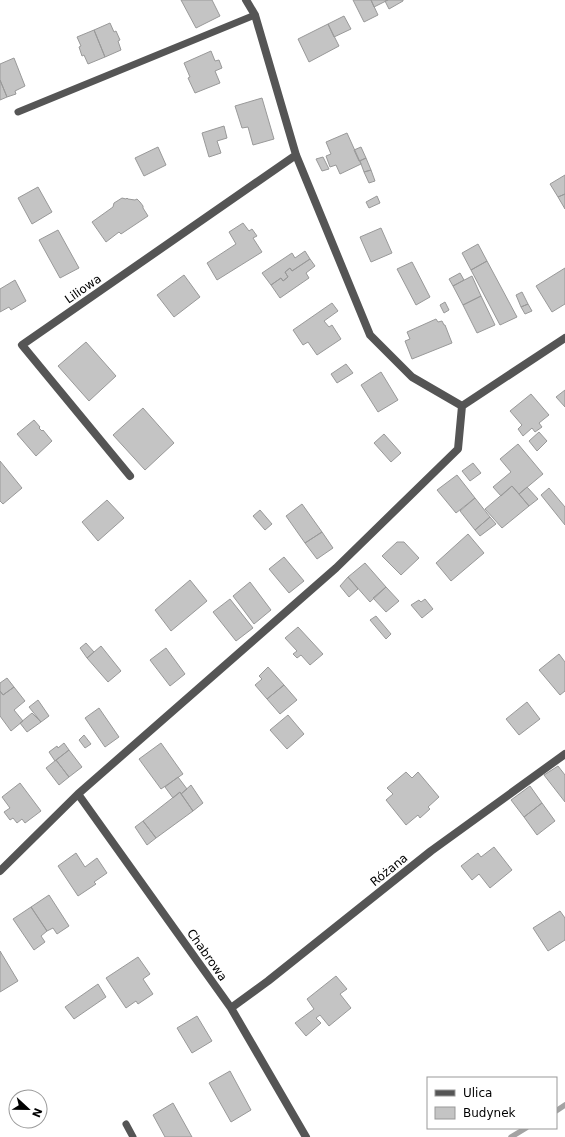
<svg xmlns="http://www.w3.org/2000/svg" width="565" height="1137" viewBox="0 0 565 1137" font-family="'DejaVu Sans',sans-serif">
<rect width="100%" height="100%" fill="#fff"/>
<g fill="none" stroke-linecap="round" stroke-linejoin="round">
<!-- stream -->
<path stroke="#a3a3a3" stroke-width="5.5" d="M556,1111L565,1105
M511,1137L526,1128"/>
</g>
<!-- building -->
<path fill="#c4c4c4" stroke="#999" d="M181,0H212L220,16L196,28Z
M353,0H371L378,15L364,22Z
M371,0H388L374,7Z
M388,0H403V1L389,9L385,1Z
M344,16L351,29L334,37L328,24Z
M110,23L114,32L116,31L120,40L118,41L121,50L105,57L94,30Z
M328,24L339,46L309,62L298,39Z
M94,30L105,57L88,64L84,55L82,56L79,47L81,46L77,37Z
M211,51L215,61L219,60L222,68L215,71L220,83L195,93L188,78L190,77L184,63Z
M14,58L25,86L15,91L16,94L7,97L0,80V64Z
M0,80L7,97L0,100Z
M262,98L274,139L253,145L248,127L242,128L235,106Z
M224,126L227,138L217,141L221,153L209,157L202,133Z
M347,133L361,164L340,174L336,165L330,167L326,156L331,154L326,142Z
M158,147L166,165L144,176L135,158Z
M361,147L366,158L359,161L354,150Z
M323,157L329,169L322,171L316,159Z
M366,158L371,170L364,172L360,161Z
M371,170L375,181L369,183L364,172Z
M565,175V194L558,197L550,184Z
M38,187L52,212L32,224L18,198Z
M565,194V209L558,197Z
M377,196L380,203L369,208L366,202Z
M122,198L126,199L127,198L128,199L135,200L137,199L140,202L143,206V208L148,216L121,234L119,232L106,242L92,222L113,207L114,203Z
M243,223L249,231L252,229L257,236L253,238L262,252L217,280L207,263L236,244L229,232Z
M381,228L392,253L371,262L360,237Z
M58,230L79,268L60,278L39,240Z
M478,244L487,261L471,270L462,253Z
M305,251L310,259L292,271L290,268L285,272L288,277L283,281L281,278L271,285L262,273L292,253L295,258Z
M310,259L315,266L306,273L309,278L280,298L271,285L281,278L283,281L288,277L285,272L290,268L292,271Z
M487,261L517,317L500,325L471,270Z
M412,262L430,297L416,305L397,269Z
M565,268V304L552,312L536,286Z
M460,273L464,280L453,286L449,279Z
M184,275L200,297L174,317L157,295Z
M472,276L481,296L463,305L453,286Z
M15,280L26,301L11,310L9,307L0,312V289Z
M522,292L528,304L521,307L516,295Z
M481,296L495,325L477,333L463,305Z
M445,302L449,310L444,313L440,305Z
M332,303L338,311L324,321L329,327L332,325L341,339L317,355L308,342L303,345L293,330Z
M528,304L532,311L525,314L521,307Z
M436,319L438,322L442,321L444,325H445L452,343L412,359L405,341L410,339L407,332Z
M86,342L116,376L89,401L58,366Z
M346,364L353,373L337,383L331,374Z
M381,372L398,400L378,412L361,385Z
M565,390V407L556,397Z
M531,394L549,415L539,423L542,427L535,432L532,428L523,436L518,429L522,425L510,411Z
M143,408L174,443L145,470L113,435Z
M34,420L40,427L39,428L42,431L43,430L52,441L36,456L17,434Z
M539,432L547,441L537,451L529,441Z
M384,434L401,453L391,462L374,443Z
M518,444L543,474L519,494L512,486L501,496L493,487L511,472L500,459Z
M0,461L22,488L3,504L0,501Z
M473,463L481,473L470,481L462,471Z
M457,475L475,498L456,513L437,490Z
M512,486L529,506L502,528L485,509Z
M527,487L538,499L529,506L519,494Z
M549,488L565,507V525L541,495Z
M475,498L490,517L475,530L460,511Z
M107,500L124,518L98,541L82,522Z
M302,504L322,532L305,543L286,516Z
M260,510L272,524L265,530L253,516Z
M490,517L496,524L480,536L475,530Z
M322,532L333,548L317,559L305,543Z
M468,534L484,553L451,581L436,563Z
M397,542H404L419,558L401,575L382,556Z
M284,557L304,581L289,593L269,569Z
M365,563L386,587L370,602L348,577Z
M348,577L358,589L349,597L340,586Z
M190,580L207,601L171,631L155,610Z
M250,582L271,610L254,624L233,596Z
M386,587L399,601L386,612L373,598Z
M230,599L253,628L236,641L213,612Z
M425,599L433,609L422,618L411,605L419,600L421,602Z
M376,616L391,634L386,639L370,620Z
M298,627L323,654L310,665L301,655L297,658L293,654L297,651L285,638Z
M86,643L94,652L87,658L80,648Z
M101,646L121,671L108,682L87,658Z
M166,648L185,674L170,686L150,660Z
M559,654L565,662V691L560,695L539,670Z
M268,667L284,685L267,699L255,685L262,679L259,676Z
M7,678L14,687L3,695L0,691V683Z
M284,685L297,700L280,714L267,699Z
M14,687L25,701L14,710L23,721L11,731L0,716V691L3,695Z
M38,700L49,716L41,722L29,707Z
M527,702L540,719L519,735L506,719Z
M99,708L119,737L105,747L85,718Z
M32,713L41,722L27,732L20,723Z
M288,715L304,734L287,749L270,730Z
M84,735L91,744L85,748L79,740Z
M64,743L69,750L55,761L49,752L57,746L58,748Z
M161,743L183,774L161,789L139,759Z
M69,750L82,767L69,777L56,760Z
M56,760L69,777L59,785L46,768Z
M558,766L565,775V802L544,775Z
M406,772L412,778L418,772L439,797L428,807L430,809L420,818L418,815L406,825L386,800L393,794L387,788Z
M178,777L187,789L181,794L180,792L173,798L165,787Z
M20,783L41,811L25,823L22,819L17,823L13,818L10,820L4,812L10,808L2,797Z
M191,785L203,803L193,811L181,794Z
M530,786L542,803L524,817L511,800Z
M180,792L193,811L156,838L143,821Z
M542,803L555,821L537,835L524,817Z
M143,821L156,838L147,845L135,827Z
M494,847L512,870L490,888L479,874L472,880L461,866L478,853L481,857Z
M76,853L85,867L97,858L107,873L94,882L96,884L78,896L58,866Z
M49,895L69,926L57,934L53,928L47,931L31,907Z
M31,907L47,931L41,936L45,942L34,950L13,919Z
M560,911L565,918V940L548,951L533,928Z
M0,951L18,981L0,992Z
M138,957L150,974L143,979L153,994L138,1004L136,1001L126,1008L106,978Z
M336,976L347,989L340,994L351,1008L329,1026L320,1015L316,1018L321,1023L306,1036L295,1023L314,1009L307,999Z
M98,984L106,997L74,1019L65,1007Z
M197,1016L212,1041L192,1053L177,1028Z
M230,1071L251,1110L231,1122L209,1083Z
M173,1103L192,1137H165L153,1115Z"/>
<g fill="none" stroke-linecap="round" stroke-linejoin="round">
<!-- service -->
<path stroke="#555" stroke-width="7" d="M18,112L255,15
M126,1124L133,1137"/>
<!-- minor -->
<path stroke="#555" stroke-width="8" d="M246,0L255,15L296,155L370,335L412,377L462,406
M130,476L22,345L296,155
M78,794L231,1008L306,1137
M0,871L78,794L336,568L458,449L462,406L565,338
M231,1008L268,981L431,851L565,754"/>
</g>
<g text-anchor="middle" stroke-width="3" stroke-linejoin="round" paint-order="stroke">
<!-- street labels -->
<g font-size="12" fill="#000" stroke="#fff">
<text transform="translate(83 289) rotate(-35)" y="4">Liliowa</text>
<text transform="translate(389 870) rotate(-39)" y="4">Różana</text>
<text transform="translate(207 955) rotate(55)" y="4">Chabrowa</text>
</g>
</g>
<!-- legend -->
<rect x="427" y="1077" width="130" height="52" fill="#ffffff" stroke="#999999"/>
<rect x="435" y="1090" width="20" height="6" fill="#555555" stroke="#999999"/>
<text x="463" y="1097" font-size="12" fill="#000000">Ulica</text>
<rect x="435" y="1107" width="20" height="12" fill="#c4c4c4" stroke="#999999"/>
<text x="463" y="1117" font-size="12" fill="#000000">Budynek</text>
<!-- north arrow -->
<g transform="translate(28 1109) rotate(112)"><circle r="19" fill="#ffffff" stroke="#999999"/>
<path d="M0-3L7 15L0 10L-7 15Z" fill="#000000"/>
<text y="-6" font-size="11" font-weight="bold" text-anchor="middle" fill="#000000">N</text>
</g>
</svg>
